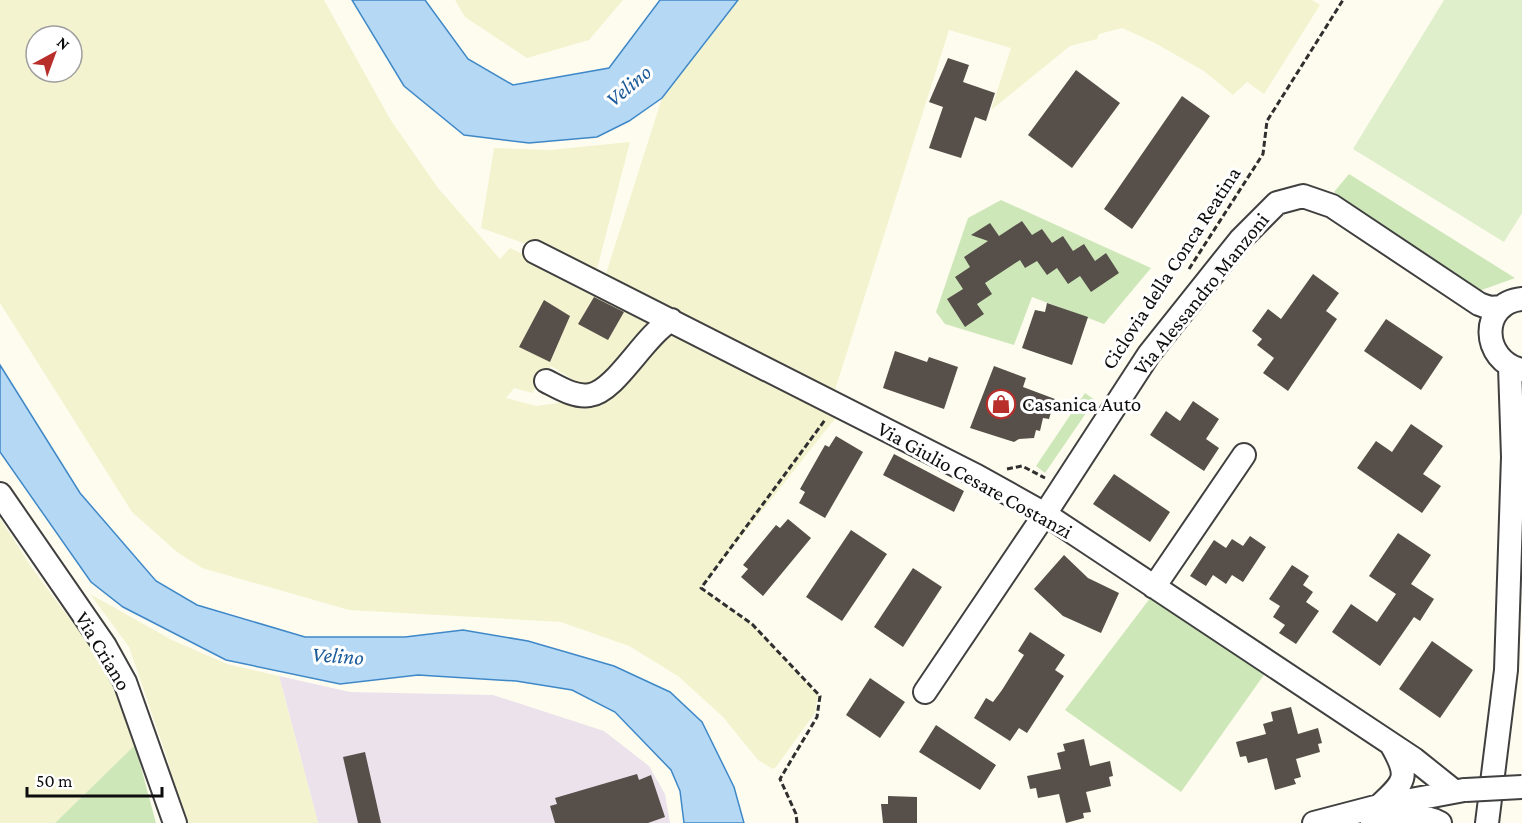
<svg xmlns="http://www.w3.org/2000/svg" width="1522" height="823" viewBox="0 0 1522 823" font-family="'Crimson Pro',serif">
<rect width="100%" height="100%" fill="#fefcef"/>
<!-- industrial -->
<path fill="#ebe2ec" d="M279,676L350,692L493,695L604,731L649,766L665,794L670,823H318Z"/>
<!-- farmland -->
<path fill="#f3f3d0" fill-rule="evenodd" d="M0,0H324L390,119L438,188L500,259L510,248L655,317L600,388L588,389L551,366L532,393L514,388L506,398L536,406L565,402L601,406L660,335L673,328L837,416L701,588L752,624L818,695L815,713L776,767L773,769L758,760L723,717L678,676L629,646L561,622L349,610L202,568L177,552L132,512L0,303ZM36,36H72V72H36Z
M455,0H623L589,40L527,58L465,17Z
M738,0H1312L1320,5L1264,94L1247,82L1233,95L1204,71L1155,43L1122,28L1099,34L1097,39L1070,46L991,110L1011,48L949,30L835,390L836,404L602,286L662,98Z
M630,142L597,269L481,228L494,148L549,150Z
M0,518L32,568L104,665L135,745L55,823H0Z
M90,594L172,640L227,664L279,676L318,823H185L167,758L129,647Z"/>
<!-- green -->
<path fill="#cee7b9" d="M1349,174L1515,278L1479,291L1334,192Z
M1001,200L1151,268L1104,324L1032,297L1014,345L945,324L936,312L968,218Z
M1085,393L1095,400L1045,473L1036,466Z
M1151,597L1266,672L1181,792L1065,710Z
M135,745L156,823H55Z"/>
<!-- pitch -->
<path fill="#e0efcb" d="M1444,0H1522V213L1504,242L1353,149Z"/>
<!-- water -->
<path fill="#b5d8f4" stroke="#3f88c8" stroke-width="1.5" d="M352,0H425L468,59L513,85L609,68L660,0H738L662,98L629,121L597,137L529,143L464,135L404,86Z
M0,365L80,493L156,581L197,605L305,637H405L463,630L528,641L614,666L670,692L702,722L734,787L744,823H684L680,791L671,770L615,712L572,690L516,681L418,675L340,684L226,660L123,607L91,582L0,452Z"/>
<!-- building -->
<path fill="#564f4a" d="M948,58L969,65L963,82L995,93L986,121L975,117L961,158L929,148L943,107L929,102Z
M1076,70L1120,103L1072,168L1028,135Z
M1182,96L1210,116L1132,229L1104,209Z
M1022,221L1032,235L1042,229L1052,243L1063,236L1073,251L1084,244L1095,261L1106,253L1119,273L1091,292L1080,276L1068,284L1057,268L1047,275L1037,261L1025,268L1020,260L985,283L992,294L977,304L984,314L965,327L947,299L963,289L955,277L970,267L964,257L988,241L971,235L990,223L999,236Z
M1313,274L1339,293L1326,311L1337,319L1288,391L1263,373L1274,358L1257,345L1262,339L1252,331L1268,309L1281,319Z
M594,297L624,312L608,340L578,324Z
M544,300L570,316L550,362L519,347Z
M1047,303L1088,317L1072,365L1022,348L1035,310L1045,312Z
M1386,319L1443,357L1421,390L1364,351Z
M895,351L927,362L929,357L958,367L944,409L883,388Z
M994,366L1026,378L1023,387L1055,399L1049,419L1043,418L1040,431L1036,430L1034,438L1019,439L1014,442L970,428Z
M1193,401L1219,419L1206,439L1219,448L1204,471L1150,435L1166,411L1180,421Z
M1411,424L1443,446L1423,474L1441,486L1422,513L1357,468L1376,441L1392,452Z
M836,436L863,452L825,518L799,503L805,492L800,489L825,445L829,447Z
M894,454L964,491L954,512L883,475Z
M1114,474L1170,512L1150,542L1093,504Z
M788,519L811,538L763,596L741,577L748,569L743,565L776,525L780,528Z
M851,530L887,554L842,621L806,597Z
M1398,533L1431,555L1411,584L1434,599L1420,621L1414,617L1380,666L1332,632L1351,604L1377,622L1396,594L1369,576Z
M1250,536L1266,547L1243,582L1232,575L1226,584L1213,575L1206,586L1190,576L1214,540L1226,548L1232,539L1243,546Z
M1064,555L1088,578L1119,593L1101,633L1063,616L1034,589Z
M1292,565L1309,576L1303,585L1313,592L1306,602L1319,611L1296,644L1279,633L1285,625L1273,617L1280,606L1269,599Z
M913,568L942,587L903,647L874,627Z
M1030,632L1065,655L1055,670L1064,676L1027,733L1019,728L1010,741L974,718L986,698L993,702L1002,690L1024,655L1018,651Z
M1432,641L1473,670L1440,718L1399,689Z
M870,678L905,702L880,738L846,715Z
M1291,707L1298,734L1318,728L1322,743L1318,744L1320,752L1296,759L1301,777L1294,779L1296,784L1275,790L1267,758L1248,763L1246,756L1240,757L1236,742L1266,734L1263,724L1273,721L1271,712Z
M936,725L996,765L980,790L919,752Z
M1084,739L1090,766L1110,761L1113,776L1109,777L1111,786L1086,792L1091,812L1083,813L1084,818L1066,823L1059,794L1038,798L1036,788L1030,789L1027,776L1061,769L1057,753L1065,751L1063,744Z
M365,752L381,823H358L343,757Z
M637,774L639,780L651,775L665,817L648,823H555L550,806L557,804L555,798Z
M888,796L917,797V823H883L881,804H888Z"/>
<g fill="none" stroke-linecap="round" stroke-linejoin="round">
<!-- minor casing -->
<g stroke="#404040" stroke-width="26">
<path id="minor" d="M535,252L977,476L1045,514L1414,759L1454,791
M1522,299C1479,303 1481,361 1522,370
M546,381C558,387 575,398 590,395C616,391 643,337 671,320
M0,494L105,646L125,682L175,823
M1154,587L1244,455
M925,692L1045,514L1149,354L1240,240L1277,203L1303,196L1332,206L1479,304L1490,308L1502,307
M1379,806C1406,781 1410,777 1391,744
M1372,822C1393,815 1421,813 1440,823
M1314,823L1379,806L1464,790
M1487,823L1506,670L1513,457L1510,367"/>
</g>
<!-- path -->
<path stroke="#2f2f2f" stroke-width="3" stroke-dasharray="6 3" stroke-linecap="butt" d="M1189,269L1263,154L1267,121L1343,0
M1007,469L1022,466L1045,478
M797,823L796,814L780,779L817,717L820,696L752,624L701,588L825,420"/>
<!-- minor -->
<use href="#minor" stroke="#fff" stroke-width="22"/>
<!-- minor-bridge casing -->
<g stroke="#404040" stroke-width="26" stroke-linecap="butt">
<path id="minor-bridge" d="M1466,790L1522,787"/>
</g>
<!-- minor-bridge -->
<use href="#minor-bridge" stroke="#fff" stroke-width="22"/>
</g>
<!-- icons -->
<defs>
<g id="shop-ring" transform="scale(1.5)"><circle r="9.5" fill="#fff" stroke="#b82e2b" stroke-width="1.5"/><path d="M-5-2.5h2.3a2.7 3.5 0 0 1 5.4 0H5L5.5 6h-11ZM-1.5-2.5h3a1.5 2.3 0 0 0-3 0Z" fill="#b82e2b"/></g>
</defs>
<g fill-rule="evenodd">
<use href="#shop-ring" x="1001" y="404"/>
</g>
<g text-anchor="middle" stroke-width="6" stroke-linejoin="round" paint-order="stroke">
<!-- street labels -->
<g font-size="21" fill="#0d0d0d" stroke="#fff">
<text transform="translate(1171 268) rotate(-57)" y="7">Ciclovia della Conca Reatina</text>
<text transform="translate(1201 294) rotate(-51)" y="7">Via Alessandro Manzoni</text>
<text transform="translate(975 480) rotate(29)" y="7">Via Giulio Cesare Costanzi</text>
<text transform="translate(103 651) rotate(59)" y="7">Via Criano</text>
</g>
<!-- poi labels -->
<g font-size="21" fill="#0d0d0d" stroke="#fff" text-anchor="start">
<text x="1022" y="411">Casanica Auto</text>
</g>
<!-- water labels -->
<g font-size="22" font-style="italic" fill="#1b5b9a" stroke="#fff">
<text transform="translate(628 85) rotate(-40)" y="8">Velino</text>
<text transform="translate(338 655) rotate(4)" y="8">Velino</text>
</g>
</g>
<!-- north arrow -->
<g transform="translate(54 54) rotate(41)"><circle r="28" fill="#ffffff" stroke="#9e9e9e" stroke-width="1.5"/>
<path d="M0-4.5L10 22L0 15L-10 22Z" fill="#b82e2b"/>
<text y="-9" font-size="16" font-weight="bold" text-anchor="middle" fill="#0d0d0d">N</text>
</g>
<!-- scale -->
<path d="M27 787v9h135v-9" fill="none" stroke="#0d0d0d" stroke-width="3"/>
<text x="36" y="787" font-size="18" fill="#0d0d0d" stroke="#ffffff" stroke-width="4.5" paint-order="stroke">50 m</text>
</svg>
